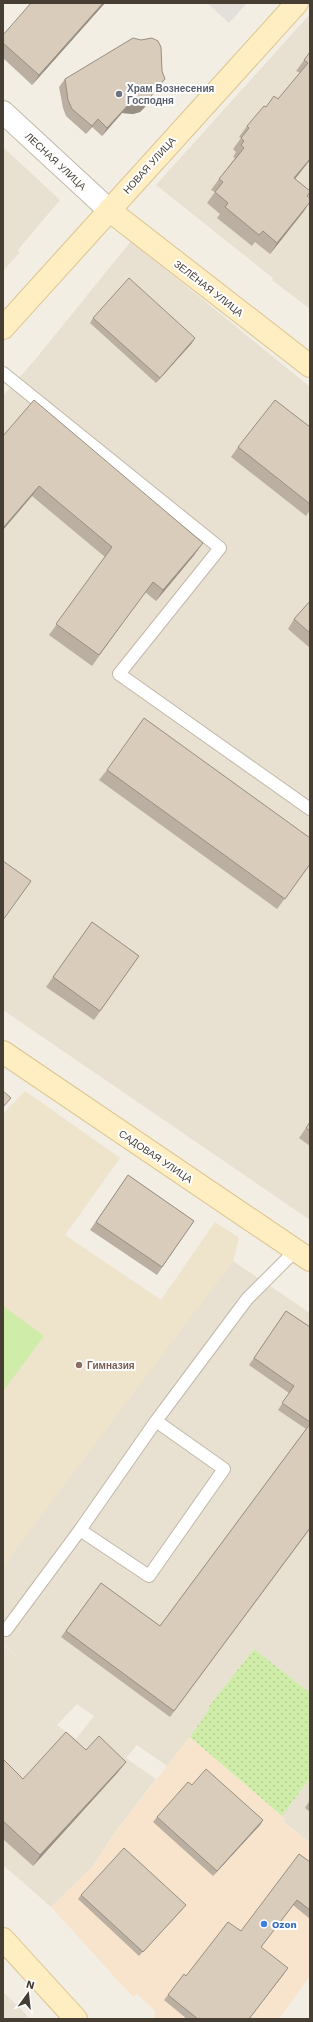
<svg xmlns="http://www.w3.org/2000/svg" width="313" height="2022" viewBox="0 0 313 2022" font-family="'Work Sans',sans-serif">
<defs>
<pattern id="garden-dots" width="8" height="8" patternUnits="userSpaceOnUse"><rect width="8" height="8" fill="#cfeca8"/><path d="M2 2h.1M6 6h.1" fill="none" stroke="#b3cb91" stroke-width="1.8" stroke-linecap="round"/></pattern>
</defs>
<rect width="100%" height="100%" fill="#f3eee3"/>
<!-- residential -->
<path fill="#e8e0d1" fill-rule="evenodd" d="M310,14V309L272,280L273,278L156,185Z
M3,147L60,200L17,251L20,252L3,271Z
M131,241L310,387V1220L3,1010V396L34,361Z
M233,1261L310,1313V1693L254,1649L210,1705L208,1711L196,1729L167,1766L137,1745L126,1758L156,1779L115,1832L93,1866L51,1907L3,1865V1645L26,1663L3,1644V1564ZM77,1704L94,1716L76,1739L57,1725Z
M310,1778V1843L284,1822L285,1819L282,1816Z
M3,1992L22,2010L30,2019H3Z"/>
<!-- commercial -->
<path fill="#f8e4cc" d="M190,1737L285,1819L284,1823L310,1843V1976L279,2019H154L155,2011L137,1994L133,1997L51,1907L93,1866L115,1832Z"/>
<!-- education -->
<path fill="#eee3cb" d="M25,1091L120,1158L65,1235L161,1300L215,1222L239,1238L233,1261L3,1567V1114Z"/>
<!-- garden -->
<path fill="url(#garden-dots)" d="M254,1649L310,1693V1778L282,1816L190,1737L208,1711L210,1705Z"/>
<!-- pitch -->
<path fill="#cfeca8" d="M3,1306L44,1336L3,1391Z"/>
<!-- parking -->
<path fill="#e3e0dc" d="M207,3H247L229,23Z"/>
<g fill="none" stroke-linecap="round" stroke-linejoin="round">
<!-- lane casing -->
<g stroke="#c2b8a8" stroke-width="14">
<path id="lane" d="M3,373L220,548L119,674L310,809
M80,1530L149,1576L224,1469L156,1421
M6,1630L80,1530L156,1421L247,1299L296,1250"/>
</g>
<!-- street casing -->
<g stroke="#c2b8a8" stroke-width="24">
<path id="street" d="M3,112L109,210"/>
</g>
<!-- secondary casing -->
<g stroke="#dbc490" stroke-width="24">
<path id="secondary" d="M109,210L310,366
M3,328L297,3
M3,1052L310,1260
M3,1939L76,2019"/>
</g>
<!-- lane -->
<use href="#lane" stroke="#fff" stroke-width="12"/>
<!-- street -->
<use href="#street" stroke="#fff" stroke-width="22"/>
<!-- secondary -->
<use href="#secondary" stroke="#ffeec1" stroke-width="22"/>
</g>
<!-- wall -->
<path fill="#bbafa1" d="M105,3L32,85L3,58V35Z
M141,40L159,87L151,95L150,100L144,108L140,112L133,114L122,113L102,136L92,127L86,134L66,116L63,108L59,87L65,79Z
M310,52V160L295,179L310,192L308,196L304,211L270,254L255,242L252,246L217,218L220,214L207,203L215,192L211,190L219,179L235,158L233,157L236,152L233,149L241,138L239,137L247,126L266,107L278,99L300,73L296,71Z
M93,318L192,343L156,383L90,323Z
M310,427V510L306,516L231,457L238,447Z
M3,436L195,554L156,601L145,592L92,666L49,635L105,557L32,496Z
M310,601V648L288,629L294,619Z
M107,770L310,865L277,909L99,780Z
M92,922L139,956L94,1020L46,987Z
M310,1122V1146L299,1138Z
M128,1175L194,1221L157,1275L90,1230Z
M286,1311L310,1327V1466L309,1467L310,1529L170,1717L61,1637L101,1583L160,1626L306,1429L278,1410L289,1393L249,1365Z
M86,1750L126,1762L118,1772L33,1866L3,1839V1759L23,1779Z
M192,1785L263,1820L260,1825L213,1876L153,1822L157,1817Z
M310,1800V1812L305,1808Z
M310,1862V1919L293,1905L261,1947L284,1974L249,2019H187L164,2000L168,1995L241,1931Z
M81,1895L183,1909L139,1956L78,1899Z"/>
<!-- shaded-wall -->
<path fill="#988f83" d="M103,3H105L32,85L39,75Z
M165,79L159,87L147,100L153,92Z
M150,100L144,108L140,112L133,114L122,113L102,136L107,128L128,105Z
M98,119L92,127L86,134L92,126Z
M310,159V160L286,190L294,178Z
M310,202L304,211L270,254L277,243Z
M195,338L192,343L156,383L160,378Z
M39,486L32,496L3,530V528Z
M203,543L195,554L156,601L163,590Z
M126,1762L118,1772L33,1866L40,1855Z
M263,1820L260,1825L213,1876L217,1871Z"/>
<!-- building -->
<path fill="#d9ccbb" stroke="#988f83" d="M31,3H103L39,75L3,43V35Z
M133,38L141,40L152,38L158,41L161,47L162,71L165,79L153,92L150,100L145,104L139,106L128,105L107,128L98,119L92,126L72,109L68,100L65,79Z
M310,52V159L294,178L310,191V192L307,196L310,198V202L277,243L263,231L259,235L225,207L228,203L215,192L223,182L219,179L244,148L241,145L244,141L241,138L249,128L247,126L264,106L266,107L274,96L278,99L308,63L304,60Z
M129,278L195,338L160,378L93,318Z
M34,400L203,543L163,590L153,582L99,655L56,624L112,547L39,486L3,528V436Z
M275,400L310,427V504L238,447Z
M310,601V633L294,619Z
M144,718L310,838V864L285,899L107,770Z
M3,861L31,881L3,920Z
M92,922L139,956L100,1011L53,977Z
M3,1091L11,1098L3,1107Z
M310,1122V1131L306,1128Z
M128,1175L194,1221L162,1267L96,1222Z
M286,1311L310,1327V1422L282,1403L294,1386L254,1358Z
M310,1424V1466L309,1467H310V1528L174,1711L66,1631L101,1583L160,1626Z
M66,1732L86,1750L99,1736L126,1762L40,1855L3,1821V1759L23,1779Z
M206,1769L263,1820L217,1871L157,1817L188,1782L192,1785Z
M124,1848L186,1905L143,1952L81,1895Z
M299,1854L310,1862V1910L297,1900L261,1947L288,1968L249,2019H198L168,1995L184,1974L186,1976L228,1922L241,1931Z"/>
<!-- markers -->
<circle fill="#6b7280" stroke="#fff" stroke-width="1.5" cx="119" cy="94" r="4"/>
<circle fill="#8d6e63" stroke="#fff" stroke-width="1.5" cx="79" cy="1365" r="4"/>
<circle fill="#3f7fe0" stroke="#fff" stroke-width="1.5" cx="264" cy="1924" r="4"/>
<g text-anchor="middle" stroke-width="4" stroke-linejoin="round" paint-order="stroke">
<!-- worship labels -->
<g font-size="10" font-weight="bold" fill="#5b616d" stroke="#fff" text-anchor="start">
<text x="127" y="92">Храм Вознесения<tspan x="127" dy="12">Господня</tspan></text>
</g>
<!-- street labels -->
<g font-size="10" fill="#463e33" stroke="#fff">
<text transform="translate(56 161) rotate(43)" y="4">ЛЕСНАЯ УЛИЦА</text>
<text transform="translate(149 165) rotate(-48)" y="4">НОВАЯ УЛИЦА</text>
<text transform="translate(209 288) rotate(38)" y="4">ЗЕЛЁНАЯ УЛИЦА</text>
<text transform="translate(156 1156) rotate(34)" y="4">САДОВАЯ УЛИЦА</text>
</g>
<!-- education labels -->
<g font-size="10" font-weight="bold" fill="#785e54" stroke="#fff" text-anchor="start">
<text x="87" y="1369">Гимназия</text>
</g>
<!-- shop labels -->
<g font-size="10" font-weight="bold" fill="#366cbe" stroke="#fff" text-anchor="start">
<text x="272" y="1928">Ozon</text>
</g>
</g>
<!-- border -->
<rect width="313" height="2022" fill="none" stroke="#463e33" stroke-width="8"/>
<!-- north arrow -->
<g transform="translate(28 1994) rotate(15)" stroke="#ffffff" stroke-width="3" paint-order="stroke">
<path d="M0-3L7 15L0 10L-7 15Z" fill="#463e33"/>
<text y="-6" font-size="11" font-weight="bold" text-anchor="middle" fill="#463e33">N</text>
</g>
</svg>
